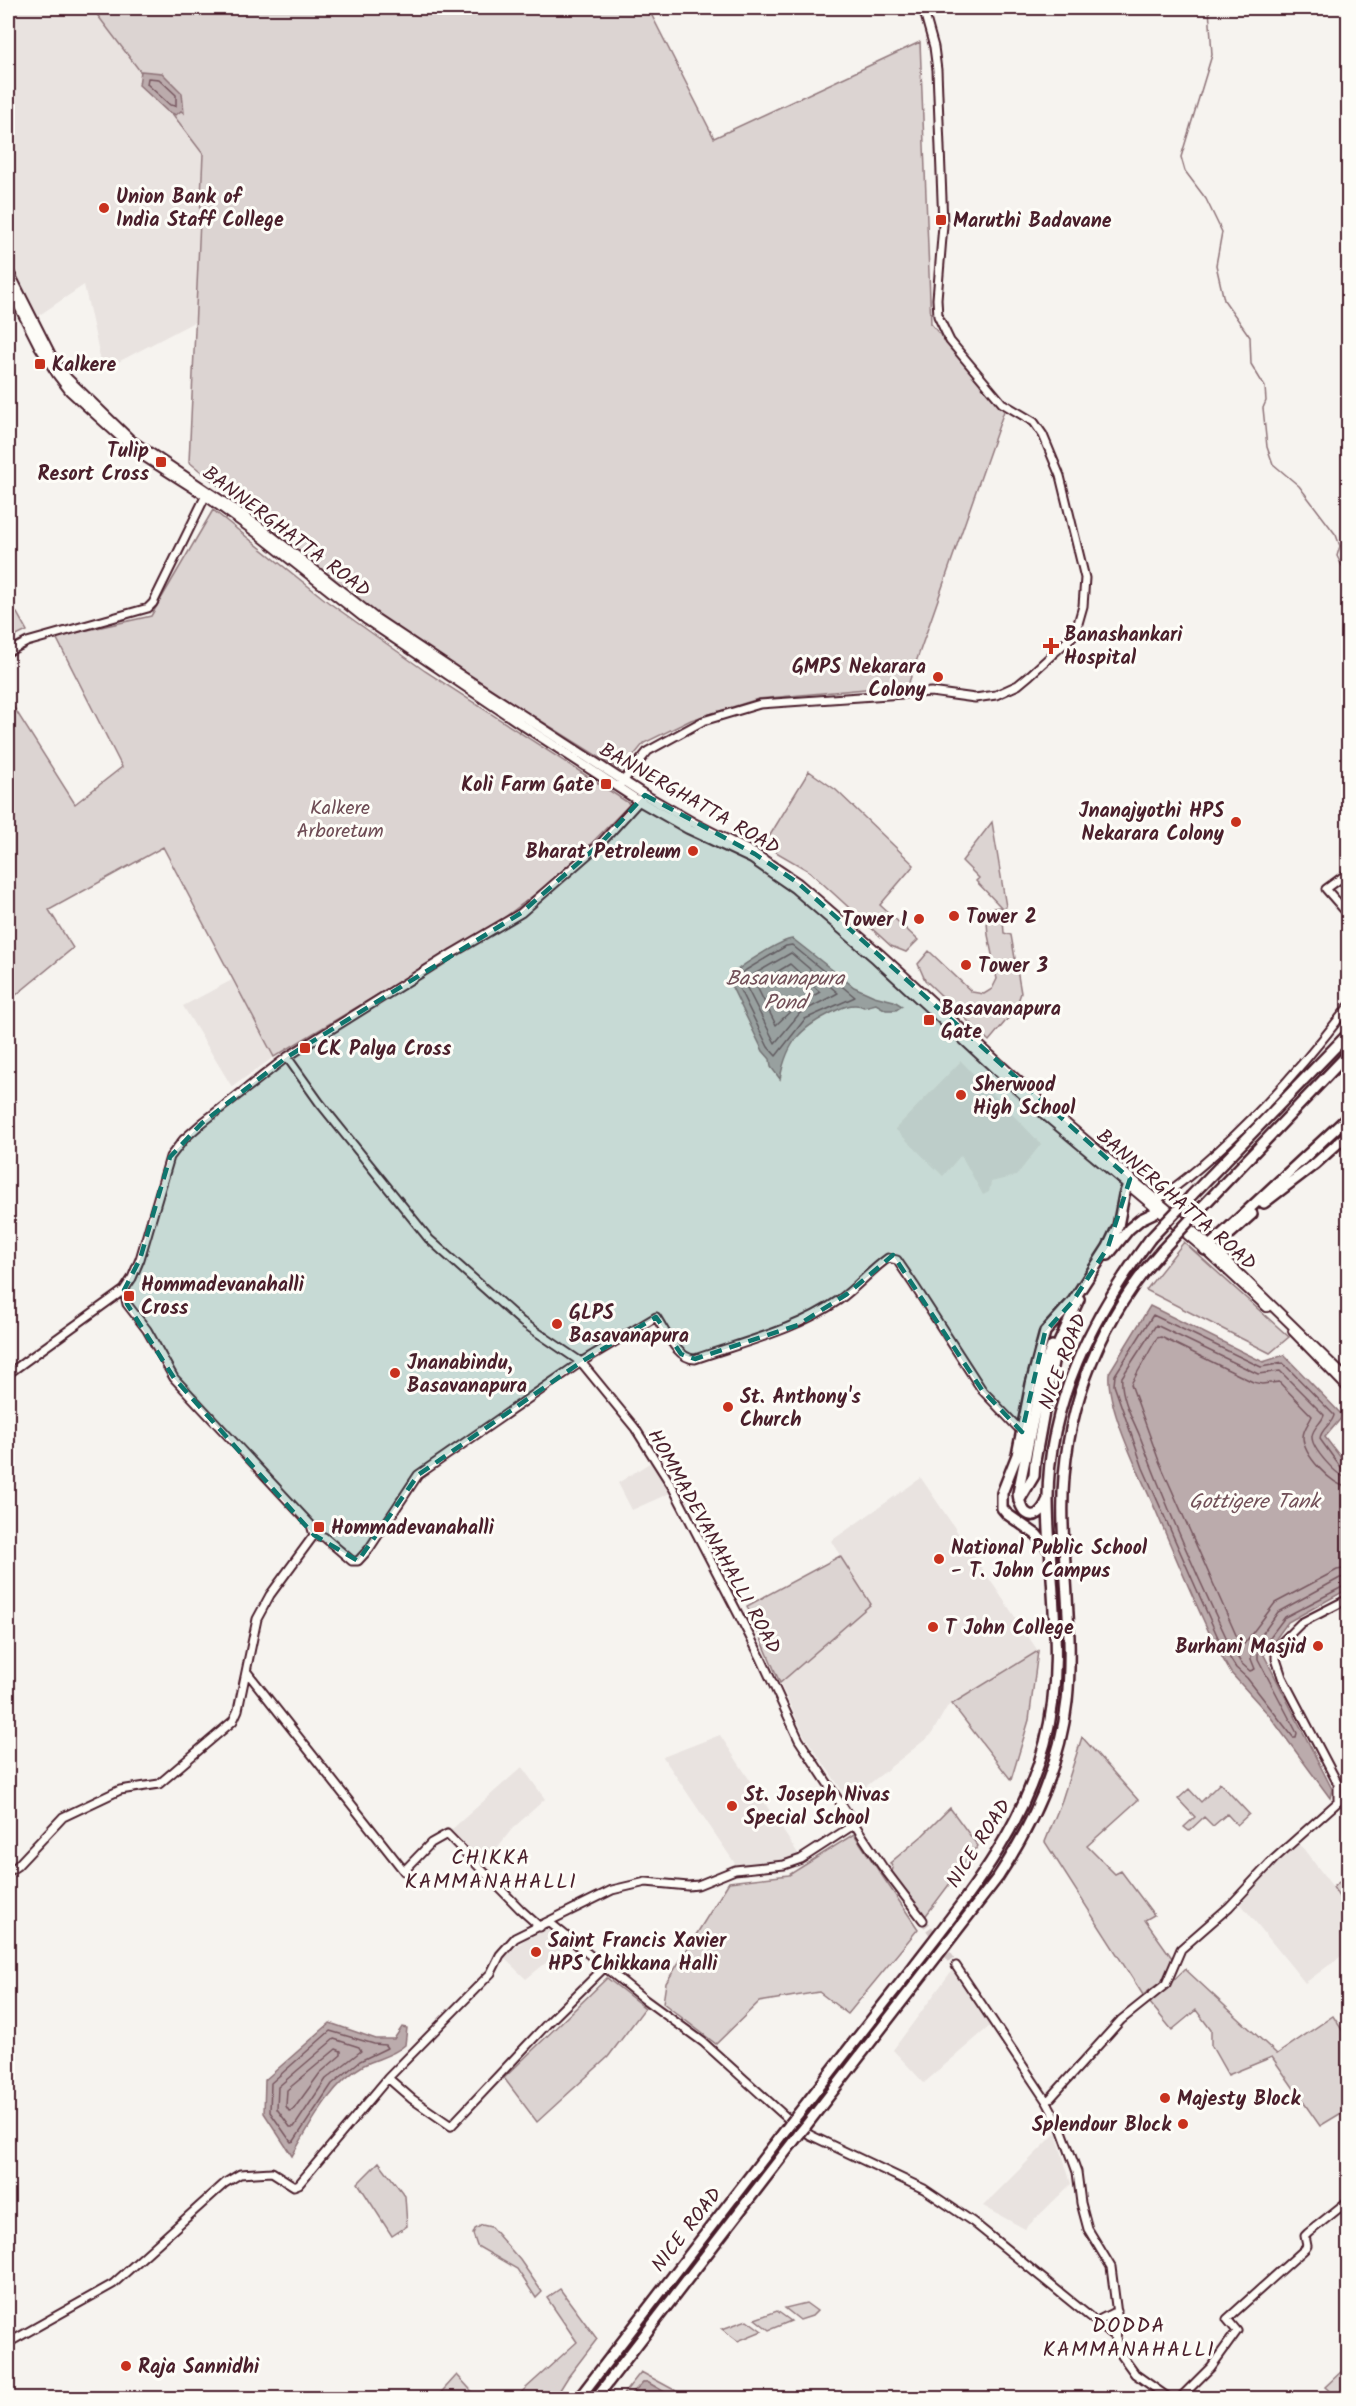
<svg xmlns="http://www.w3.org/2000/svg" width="1356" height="2406" viewBox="0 0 1356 2406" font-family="Kalam,sans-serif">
<rect width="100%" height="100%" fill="#f6f3ef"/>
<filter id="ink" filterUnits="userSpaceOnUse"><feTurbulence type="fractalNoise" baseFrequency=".0167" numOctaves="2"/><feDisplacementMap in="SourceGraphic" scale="12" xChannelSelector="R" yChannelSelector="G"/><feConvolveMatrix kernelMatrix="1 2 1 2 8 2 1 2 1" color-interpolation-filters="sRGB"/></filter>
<g filter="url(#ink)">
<!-- built -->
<path fill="#e9e3e0" d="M8,8H92L203,154L196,321L103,370L84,285L35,318L8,263Z
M232,980L274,1057L232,1087L183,1006Z
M961,1061L1041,1144L1016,1176L991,1182L989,1192L983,1195L961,1155L943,1176L895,1129Z
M651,1462L670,1493L632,1510L618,1483Z
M921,1478L1038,1651L947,1707L931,1735L849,1800L805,1737L780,1683L871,1604L831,1541Z
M720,1735L799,1855L783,1861L736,1865L663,1757Z
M522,1767L545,1799L512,1829L484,1864L451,1830Z
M1299,1843L1333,1887L1348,1912V1951L1305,1983L1241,1904L1260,1879Z
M548,1928L568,1945L526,1979L504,1958L532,1933Z
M953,1969L991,2025L924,2083L893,2050Z
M1056,2133L1071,2184L1025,2229L983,2206Z"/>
<!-- green -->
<path fill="#dcd4d2" stroke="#937a7e" stroke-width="1.5" d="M92,8H648L714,138L920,42L931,324L1004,411L908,685L758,699L691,720L644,743L621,771L401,633L189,462L203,154Z
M213,510L328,602L425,671L630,804L560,875L500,921L274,1057L163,847L49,910L73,948L16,995L8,987V698L75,804L122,767L56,637L151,616Z
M8,613H17L27,631L8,640Z
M809,771L836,790L914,865L880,905L918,940L906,952L891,946L809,871L764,845Z
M992,822L1006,907L1002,908L1004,933L1011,935L1021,993L1015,1010L989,1041L925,980L918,964L929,951L972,992L984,994L992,989L997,979L988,935L986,909L1001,907L976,881L979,878L962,861Z
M1184,1242L1289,1337L1270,1353L1146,1290Z
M840,1556L871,1604L780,1683L747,1606Z
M1038,1651L1029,1720L1011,1780L952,1704Z
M1082,1737L1138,1800L1087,1846L1115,1874L1121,1871L1154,1915L1145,1920L1172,1958L1166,1978L1143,1995L1045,1842L1062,1800Z
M1220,1783L1249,1814L1237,1825L1227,1814L1213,1826L1204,1817L1189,1831L1184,1827L1195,1817L1178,1799L1189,1789L1201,1802Z
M950,1808L978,1846L924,1918L891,1875L893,1868L890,1863L922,1836Z
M854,1834L918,1929L848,2014L819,1992L759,2002L716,2044L663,2003L666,1983L729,1882L789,1875Z
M1348,1875V1912L1333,1887Z
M1185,1969L1277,2054L1333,2016L1348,2039V2109L1320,2126L1272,2057L1228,2075L1211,2045V2030L1196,2010L1172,2030L1150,2003Z
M607,1978L645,2008L608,2057L537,2122L504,2078Z
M379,2162L405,2196L407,2226L392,2236L358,2183Z
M482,2225L491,2227L520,2260L542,2292L536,2298L517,2269L477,2246L473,2234L475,2229Z
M560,2289L597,2339L568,2377L555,2398H515L577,2342L547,2298Z
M806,2303L817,2311L812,2316L800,2320L785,2308Z
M777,2311L791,2321L769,2330L755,2319Z
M747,2320L762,2331L738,2341L722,2329Z
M1345,2368L1348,2372V2398H1337L1325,2387Z
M641,2372L689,2398H675L647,2382H643L628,2398H620Z
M457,2375L478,2398H436L455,2377Z"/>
<!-- water -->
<path fill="#bbabac" stroke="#8e7378" stroke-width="1.5" d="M141,71L162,73L182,93L184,113L181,111L176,115L167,111L139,85Z
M793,939L854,987L874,996L894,1001L902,1006L896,1010H886L876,1004L864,1007C856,1003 845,1006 837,1010C801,1027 787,1041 780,1079L771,1067L770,1059L763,1051L728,979C733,970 782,939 793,939Z
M1150,1306L1263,1362L1284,1355L1343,1416L1325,1437L1348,1467V1589L1288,1622L1264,1655L1332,1789L1330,1798L1269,1715L1231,1673L1215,1645C1194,1601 1175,1556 1156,1511C1141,1477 1106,1408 1109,1373Z
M330,2023L376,2039H394L402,2027L407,2028L405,2045C393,2056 378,2058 364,2065C331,2083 310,2125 292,2156L264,2113L265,2080Z
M643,2382H647L675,2398H628Z"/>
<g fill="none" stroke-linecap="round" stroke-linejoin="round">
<!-- shore -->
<path stroke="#77575f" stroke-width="1.5" d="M148,78L159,79L176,95V106L170,105L147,84Z
M792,945L855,997L805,1019L776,1056L768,1047L735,980L746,970L786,946Z
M791,953L838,993L800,1013L775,1043L745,984L751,976Z
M790,964L820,992L797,1005L776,1025L756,985Z
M1348,1470L1341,1468L1320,1439C1320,1429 1333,1424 1334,1415L1283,1363L1261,1367L1153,1315L1115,1375L1114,1385L1143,1468L1220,1642L1236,1668L1247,1678L1293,1737H1296L1297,1733L1258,1659V1653L1285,1617L1348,1584
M1348,1478C1337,1477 1311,1448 1312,1436C1313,1427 1322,1423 1324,1415L1280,1371L1258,1374L1156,1325L1122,1377C1120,1395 1132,1418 1139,1434C1165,1503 1195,1572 1227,1639L1241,1663L1250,1671L1255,1669L1251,1659V1650L1278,1612L1340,1578L1348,1577
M1348,1487C1332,1486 1303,1455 1303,1437C1303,1429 1309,1423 1312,1416L1279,1382L1262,1384L1253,1382L1161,1337L1157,1338L1131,1384L1159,1461L1240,1644H1244L1275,1603L1337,1570L1348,1568
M330,2031L374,2044L385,2045L387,2048L360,2061L332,2084L294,2141L291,2142L270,2112L271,2083Z
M334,2039L359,2047L361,2051L326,2079L294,2127H290L277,2109L278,2087Z
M336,2049L341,2051V2055L320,2073L293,2110L289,2111L286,2106L287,2090Z"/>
<!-- stream -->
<path stroke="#8e7378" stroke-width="1.5" d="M1209,8L1212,55L1181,157L1185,171L1206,199L1222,232L1216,265L1224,300L1250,337L1251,364L1265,387L1266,401L1263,408L1267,447L1273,464L1299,486L1336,535L1340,546L1337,556L1342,566"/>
<!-- secondary-tunnel -->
<path stroke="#d4c9c8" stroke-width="7" stroke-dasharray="7 3.5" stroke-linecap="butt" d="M923,1920L956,1966"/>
<!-- secondary casing -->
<g stroke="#4a1f2b" stroke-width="11">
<path id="secondary" d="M8,652L27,642L148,608L153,603L207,493
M618,787L648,751L703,721L760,704L931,692L975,698L996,695L1018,685L1030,675L1075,634L1083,606L1085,578L1060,476L1043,435L1034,422L1002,403L950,341L938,316L937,299L943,225L937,70L934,47L923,8
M1348,873L1326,889L1348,914
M287,1057L319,1102L429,1239L522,1322L581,1362L635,1428L673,1488L761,1658L799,1740L882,1866L923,1920
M1156,1201C1230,1149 1293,1079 1348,1007
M8,1374L124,1290
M314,1535L324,1537L352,1561H358L369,1549L418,1475L581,1362L656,1317C665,1330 677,1359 695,1359C744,1342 796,1330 839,1300C857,1287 871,1270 888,1258L897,1260L914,1285L982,1390L1022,1432
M247,1672L404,1871L431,1843L447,1834L520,1909L540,1927
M8,1872L17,1866L63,1817L120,1790L159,1784L233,1721L238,1710L257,1619L270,1595L314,1535L311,1525L174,1378L147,1330L127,1304L124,1290L132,1278L140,1259L170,1157L184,1139L202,1123L287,1057L453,953L521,913L601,843L641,799
M549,1922L644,1999L703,2042L786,2117L810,2135L924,2189L973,2222L1116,2338
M956,1966L1047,2102L1061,2128L1077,2172L1081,2203L1088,2229L1111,2267L1118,2322L1116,2338L1122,2356L1135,2374L1169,2398
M388,2078L412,2099L451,2126L547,2024L604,1968
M1047,2102L1121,2020L1166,1984L1181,1949L1229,1907L1274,1859L1338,1802V1784L1282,1677L1276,1659V1648L1301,1623L1348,1599
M1097,2321L1117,2311
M8,2343L113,2284L225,2183L240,2174L272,2172L294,2186L299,2184L388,2078L491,1973L500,1955L515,1938L612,1890L646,1882L688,1886L698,1885L735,1870L784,1865L801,1859L855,1824
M1180,2398L1211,2367L1237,2331L1227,2319L1305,2249L1307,2246L1305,2236L1308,2233L1348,2201"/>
</g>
<!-- primary casing -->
<g stroke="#4a1f2b" stroke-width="12">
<path id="primary" d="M8,270L52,357L67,378L131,440L256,524L375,618L462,676L645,795L692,822L755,854L798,883L880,954L1050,1110L1214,1249L1348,1380
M8,285L39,346L57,374L70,391L137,452L206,496L257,533L367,620L521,724L639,801L688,829L752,859L794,888L876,959L1045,1115L1209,1253L1267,1307
M1293,1331L1348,1388"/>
</g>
<!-- highway casing -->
<g stroke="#4a1f2b" stroke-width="14">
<path id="highway" d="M1191,1196L1348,1034
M1264,1203L1315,1164L1348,1134
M1202,1207L1348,1054
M1222,1241L1252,1214
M1205,1250L1348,1117
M1108,1255L1129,1229L1141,1219L1164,1208
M1019,1501L1034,1476L1035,1461L1053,1362L1057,1347L1079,1299
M1047,1501C1036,1526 1020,1515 1018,1493L1044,1367L1052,1346
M1051,1552L1037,1535L1007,1514L1002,1508V1493L1017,1455L1031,1384L1045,1332L1073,1301L1108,1247L1118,1226L1124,1195L1130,1179
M794,2119C834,2068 873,2017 913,1967C969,1894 1021,1833 1045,1743C1066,1664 1049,1582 1048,1502C1047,1403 1093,1315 1150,1239
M805,2127L998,1877C1033,1824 1060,1766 1067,1701C1073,1642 1065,1584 1063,1525C1059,1423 1094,1326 1162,1250
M579,2398L790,2124
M596,2398L800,2133"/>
</g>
<!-- secondary -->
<use href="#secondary" stroke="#fdfcf7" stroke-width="7"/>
<!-- primary -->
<use href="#primary" stroke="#fdfcf7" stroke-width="8"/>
<!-- highway -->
<use href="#highway" stroke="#fdfcf7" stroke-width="9"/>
<!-- highway-bridge casing -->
<g stroke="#4a1f2b" stroke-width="14" stroke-linecap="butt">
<path id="highway-bridge" d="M1150,1239L1191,1196
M1162,1250L1202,1207
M790,2124L794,2119
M800,2133L805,2127"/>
</g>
<!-- highway-bridge -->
<use href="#highway-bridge" stroke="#fdfcf7" stroke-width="9"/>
</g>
</g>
<!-- marked area -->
<path fill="#0f766e" fill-opacity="0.2" stroke="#0f766e" stroke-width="4.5" stroke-dasharray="12 8" stroke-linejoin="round" d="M645,795L755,854L798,883L1130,1179L1108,1247L1073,1301L1045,1332L1022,1432L982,1390L893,1255L847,1294L798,1325L695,1359L681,1354L656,1317L581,1362L418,1475L358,1561L314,1535L174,1378L127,1304L124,1290L140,1259L170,1157L202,1123L287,1057L521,913L601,843Z"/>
<!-- markers -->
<g fill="#c8321e" stroke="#fdfcf7" stroke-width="2">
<circle cx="104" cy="208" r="6"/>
<rect x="935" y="214" width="12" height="12" rx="3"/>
<rect x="34" y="358" width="12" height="12" rx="3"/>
<rect x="155" y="456" width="12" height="12" rx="3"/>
<path d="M1048 637h6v6h6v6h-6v6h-6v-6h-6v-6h6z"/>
<circle cx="938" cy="677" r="6"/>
<rect x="600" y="778" width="12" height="12" rx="3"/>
<circle cx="1236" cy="822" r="6"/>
<circle cx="693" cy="851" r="6"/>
<circle cx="954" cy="916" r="6"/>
<circle cx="919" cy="919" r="6"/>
<circle cx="966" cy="965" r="6"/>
<rect x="923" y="1014" width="12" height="12" rx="3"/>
<rect x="299" y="1042" width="12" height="12" rx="3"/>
<circle cx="961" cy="1095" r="6"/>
<rect x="123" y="1290" width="12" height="12" rx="3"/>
<circle cx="557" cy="1324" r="6"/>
<circle cx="395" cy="1373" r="6"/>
<circle cx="728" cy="1407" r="6"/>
<rect x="313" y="1521" width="12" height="12" rx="3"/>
<circle cx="939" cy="1559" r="6"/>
<circle cx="933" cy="1627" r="6"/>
<circle cx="1318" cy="1646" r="6"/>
<circle cx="732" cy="1806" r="6"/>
<circle cx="536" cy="1952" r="6"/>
<circle cx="1165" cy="2098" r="6"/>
<circle cx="1183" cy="2124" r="6"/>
<circle cx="126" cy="2366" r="6"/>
</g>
<g text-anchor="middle" stroke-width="6" stroke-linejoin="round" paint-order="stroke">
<!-- poi labels -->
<g font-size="20" font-weight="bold" fill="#4a1f2b" stroke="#fdfcf7" text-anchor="start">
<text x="116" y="203">Union Bank of<tspan x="116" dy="23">India Staff College</tspan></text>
<text x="953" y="227">Maruthi Badavane</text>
<text x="52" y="371">Kalkere</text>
<text x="149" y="457" text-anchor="end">Tulip<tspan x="149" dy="23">Resort Cross</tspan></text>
<text x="1064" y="641">Banashankari<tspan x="1064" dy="23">Hospital</tspan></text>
<text x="926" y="673" text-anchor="end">GMPS Nekarara<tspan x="926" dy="23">Colony</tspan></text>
<text x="594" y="791" text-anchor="end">Koli Farm Gate</text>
<text x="1224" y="817" text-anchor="end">Jnanajyothi HPS<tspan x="1224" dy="23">Nekarara Colony</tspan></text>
<text x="681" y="858" text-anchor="end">Bharat Petroleum</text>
<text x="966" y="923">Tower 2</text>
<text x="907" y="926" text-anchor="end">Tower 1</text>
<text x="978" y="972">Tower 3</text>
<text x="941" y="1015">Basavanapura<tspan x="941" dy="23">Gate</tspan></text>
<text x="317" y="1055">CK Palya Cross</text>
<text x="973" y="1091">Sherwood<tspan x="973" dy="23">High School</tspan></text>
<text x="141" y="1291">Hommadevanahalli<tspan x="141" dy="23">Cross</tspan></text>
<text x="569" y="1319">GLPS<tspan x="569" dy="23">Basavanapura</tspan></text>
<text x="407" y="1369">Jnanabindu,<tspan x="407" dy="23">Basavanapura</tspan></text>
<text x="740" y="1403">St. Anthony's<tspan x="740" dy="23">Church</tspan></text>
<text x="331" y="1534">Hommadevanahalli</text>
<text x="951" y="1554">National Public School<tspan x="951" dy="23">- T. John Campus</tspan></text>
<text x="945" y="1634">T John College</text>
<text x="1306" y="1653" text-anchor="end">Burhani Masjid</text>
<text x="744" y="1801">St. Joseph Nivas<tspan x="744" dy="23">Special School</tspan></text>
<text x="548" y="1947">Saint Francis Xavier<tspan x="548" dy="23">HPS Chikkana Halli</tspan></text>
<text x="1177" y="2105">Majesty Block</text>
<text x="1171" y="2131" text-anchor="end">Splendour Block</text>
<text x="138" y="2373">Raja Sannidhi</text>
</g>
<!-- street labels -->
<g font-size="20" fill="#4a1f2b" stroke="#fdfcf7">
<text transform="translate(287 531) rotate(37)" y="7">BANNERGHATTA ROAD</text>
<text transform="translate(690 798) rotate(30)" y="7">BANNERGHATTA ROAD</text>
<text transform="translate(1177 1199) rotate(41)" y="7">BANNERGHATTA ROAD</text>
<text transform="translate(1062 1361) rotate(-69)" y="7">NICE ROAD</text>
<text transform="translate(715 1541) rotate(61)" y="7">HOMMADEVANAHALLI ROAD</text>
<text transform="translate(978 1843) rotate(-57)" y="7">NICE ROAD</text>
<text transform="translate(686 2229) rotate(-52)" y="7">NICE ROAD</text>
</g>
<!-- park labels -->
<g font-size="20" fill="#6e4c55" stroke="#fdfcf7">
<text x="340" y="814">Kalkere<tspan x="340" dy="23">Arboretum</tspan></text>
</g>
<!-- water labels -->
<g font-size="21" font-style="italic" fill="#725058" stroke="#fdfcf7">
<text x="785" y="985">Basavanapura<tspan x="785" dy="24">Pond</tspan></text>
<text x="1254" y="1508">Gottigere Tank</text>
</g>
<!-- neighbourhood labels -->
<g font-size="21" letter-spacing="1.5" fill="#4a1f2b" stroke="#fdfcf7">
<text x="491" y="1864">CHIKKA<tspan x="491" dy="24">KAMMANAHALLI</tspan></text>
<text x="1129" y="2332">DODDA<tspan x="1129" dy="24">KAMMANAHALLI</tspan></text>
</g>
</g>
<!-- margin -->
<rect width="1356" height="2406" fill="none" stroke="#fdfcf7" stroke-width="30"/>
<rect x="15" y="15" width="1326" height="2376" fill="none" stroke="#4a1f2b" stroke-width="2" filter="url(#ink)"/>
</svg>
